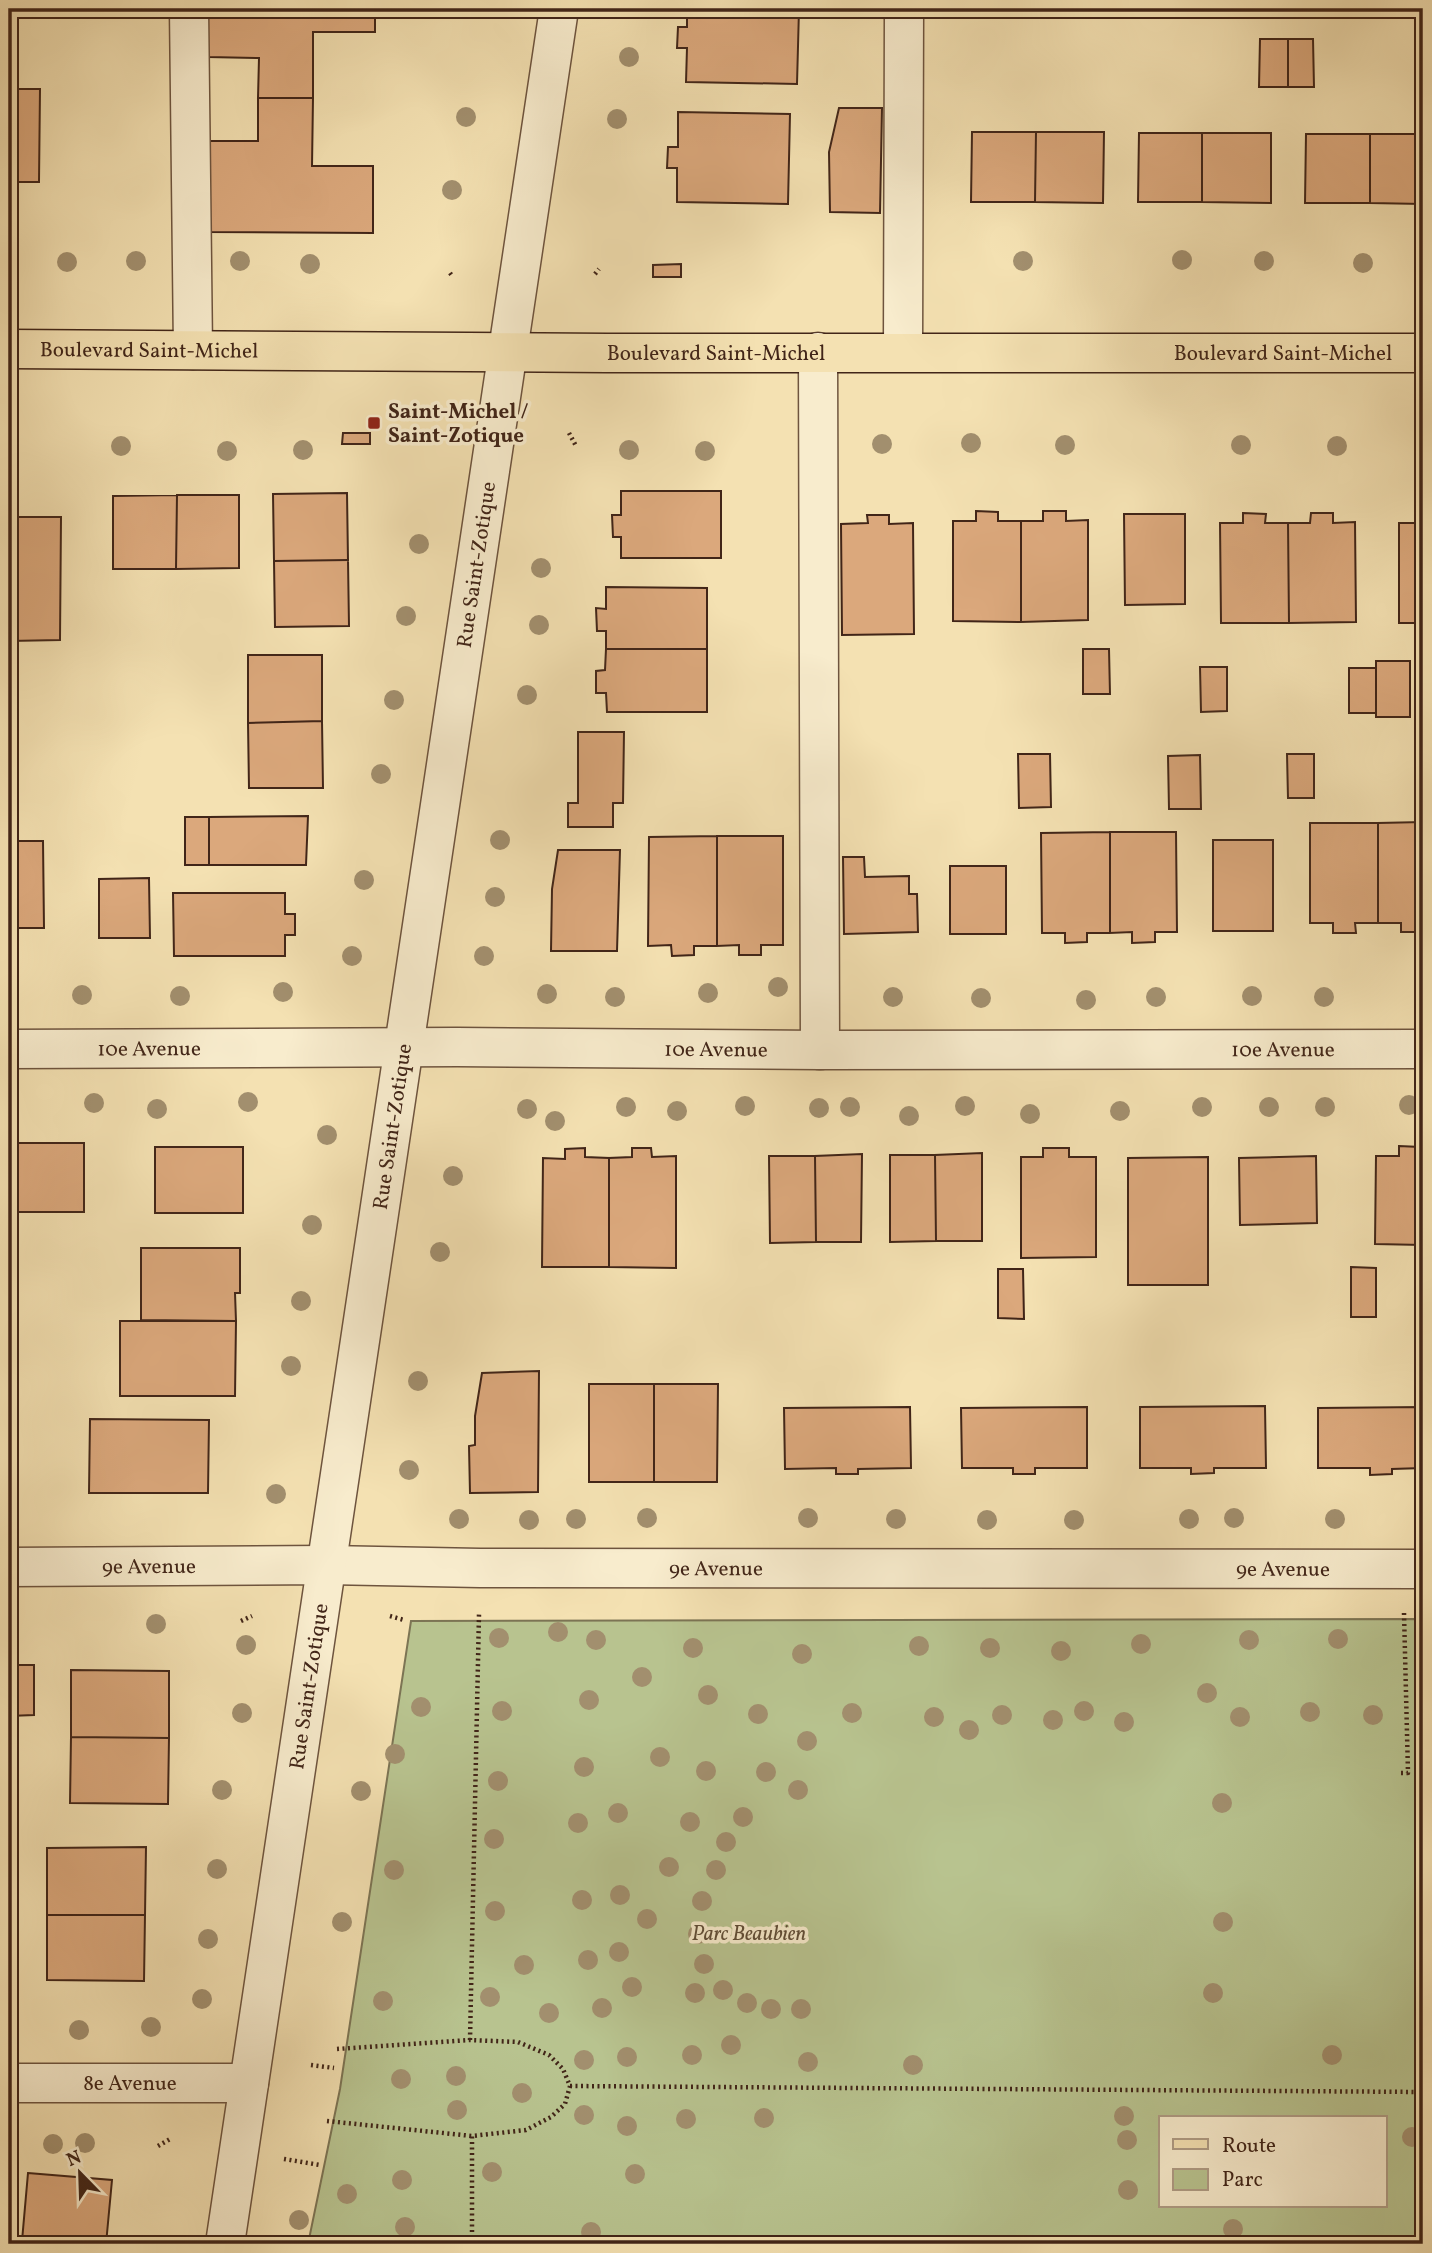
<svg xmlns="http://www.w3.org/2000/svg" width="1432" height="2253" viewBox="0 0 1432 2253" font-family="Vollkorn,serif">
<rect width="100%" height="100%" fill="#f4e1b2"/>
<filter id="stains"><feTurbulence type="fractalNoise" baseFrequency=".00286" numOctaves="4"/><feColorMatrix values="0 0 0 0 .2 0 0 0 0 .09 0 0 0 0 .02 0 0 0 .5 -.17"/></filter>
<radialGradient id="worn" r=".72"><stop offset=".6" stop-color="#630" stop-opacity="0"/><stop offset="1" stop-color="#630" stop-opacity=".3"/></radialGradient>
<!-- green -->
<path fill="#b8c38f" stroke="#7c7454" stroke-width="2" fill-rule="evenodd" d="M1423,1619V2244H308L340,2089L411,1621ZM1161,2118H1385V2206H1161Z"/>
<!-- building -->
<path fill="#dba87c" stroke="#412518" stroke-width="2" d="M9,9H18V57H9Z
M208,9H375V32H313V98H258L259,58L208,57Z
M687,9H799L797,84L686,82L687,48H677L678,27H687Z
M1260,39H1288V87H1259Z
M1288,39H1313L1314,87H1288Z
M9,89H40L39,182H9Z
M258,98H313L312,166H373V233L206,232V141H258Z
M839,108H882L880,213L830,212L829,152Z
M678,112L790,114L788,204L677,202V168H667L668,147H678Z
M972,132H1036L1035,202H971Z
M1036,132H1104L1103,203L1035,202Z
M1139,133H1202V202H1138Z
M1202,133H1271V203L1202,202Z
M1306,134H1370V203H1305Z
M1370,134H1423V204L1370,203Z
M681,264V277H653V265Z
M343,433H370V444H342Z
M621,491H721V558H621V537H613L612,515H621Z
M347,493L348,560L274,561L273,494Z
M177,495L176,569H113V496Z
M177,495H239V568L176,569Z
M976,511L998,512V521H1021V622L953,621V521H976Z
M1043,511H1066V521L1088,520V620L1021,622V521H1043Z
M1243,513L1266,514L1265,523H1288L1289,623H1221L1220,523H1243Z
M1311,513H1333V523L1355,522L1356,622L1289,623L1288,523H1310Z
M1422,513H1423V623H1399V523H1422Z
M1124,514H1185V604L1125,605Z
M867,515H889V524L913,523L914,634L842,635L841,524L868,523Z
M9,517H61L60,640L9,641Z
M348,560L349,626L275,627L274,561Z
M606,587L707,588V649H606V631H597L596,608L606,609Z
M606,649H707V712H607L606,693H596V671L605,670Z
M1083,649H1109L1110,694H1083Z
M248,655H322V721L248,723Z
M1376,661H1410V717H1376Z
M1200,667H1227V711L1201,712Z
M1349,668H1376V713H1349Z
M322,721L323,788H249L248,723Z
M578,732H624L623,803H613V827H568V803H578Z
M1018,754H1050L1051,807L1019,808Z
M1287,754H1314V798H1288Z
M1200,755L1201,809H1169L1168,756Z
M308,816L306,865H209V817Z
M185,817H209V865H185Z
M1423,822V932H1401V923H1378V823Z
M1310,823H1378V923H1355L1356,933H1333V923H1310Z
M1110,832H1176L1177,932H1155V942L1132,943V932L1110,933Z
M1110,832V933H1087V942L1065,943V933H1042L1041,833Z
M717,836H783V945H761V955H739V945L717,946Z
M717,836V946H694V955L672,956L671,945L648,946L649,837Z
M1213,840H1273V931H1213Z
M9,841H43L44,928H9Z
M558,850H620L617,951H551L552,889Z
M843,857H864L865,877L909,876V894H917L918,932L844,934Z
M950,866H1006V934H950Z
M149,878L150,938H99V879Z
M173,893H285V914H295V935H285V956H174Z
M9,1143H84V1212H9Z
M1399,1146L1420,1147V1155H1423V1245L1375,1244L1376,1156H1399Z
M155,1147H243V1213H155Z
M585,1148V1157L609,1158V1267H542L543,1158L565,1159V1149Z
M632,1148H651L652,1157L676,1156V1268L609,1267V1158L632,1157Z
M1043,1148H1069V1157H1096V1257L1021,1258V1157H1043Z
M982,1153V1241H936L935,1155Z
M862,1154L861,1242H816L815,1156Z
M890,1155H935L936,1241L890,1242Z
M769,1156H815L816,1242L770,1243Z
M1316,1156L1317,1223L1240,1225L1239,1158Z
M1208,1157V1285H1128V1158Z
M141,1248H240V1293H235L236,1321L141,1320Z
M1351,1267L1376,1268V1317H1351Z
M998,1269H1023L1024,1319L998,1318Z
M120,1321H236L235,1396H120Z
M539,1371L538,1492L470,1493L469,1446L475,1445V1416L482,1373Z
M589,1384H654V1482H589Z
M654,1384H718L717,1482H654Z
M9,1406H17L18,1460H9Z
M1265,1406L1266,1468H1214V1473L1191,1474V1468H1140V1407Z
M910,1407L911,1468L858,1469V1474H836V1468L785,1469L784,1408Z
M1087,1407V1468H1035V1474H1013V1468H962L961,1408Z
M1423,1407V1468L1392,1469V1474L1370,1475V1468H1318V1408Z
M90,1419L209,1420L208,1493H89Z
M9,1665H34V1715L9,1716Z
M71,1670L169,1671V1738L71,1737Z
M71,1737L169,1738L168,1804L70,1803Z
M146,1847L145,1915H47V1848Z
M47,1915H145L144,1981L47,1980Z
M28,2173L112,2180L106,2244H57L22,2241Z
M9,2239L22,2241L57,2244H9Z"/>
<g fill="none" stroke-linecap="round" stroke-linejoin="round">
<!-- minor casing -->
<g stroke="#6e543e" stroke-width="41">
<g id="minor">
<path d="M189,9L193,350"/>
<path d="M818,352L820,1050"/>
<path d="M903,352L904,9"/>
<path id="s1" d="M9,1049L457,1047L820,1050L1423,1049"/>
<path id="s2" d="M9,1567L327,1565L480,1568L1423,1569"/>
<path id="s3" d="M9,2083H249"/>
<path id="s4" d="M225,2244L559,9"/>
</g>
</g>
<!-- major casing -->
<g stroke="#412518" stroke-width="41">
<g id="major">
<path id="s5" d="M9,349L607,353H1423"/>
</g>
</g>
<!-- path -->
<path stroke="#412518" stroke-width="4.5" stroke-dasharray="2 3.5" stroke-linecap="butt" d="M450,273L453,277
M595,274L599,269
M569,433L576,446
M406,443L421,434
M390,1616L404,1620
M241,1621L252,1616
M1401,1773H1408L1404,1613
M470,2040L479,1614
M337,2049L470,2040L518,2042L549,2055L563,2069L570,2086L565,2104L551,2117L526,2130L472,2136V2244
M311,2065L334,2068
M570,2086L1423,2092
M327,2121L472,2136
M158,2146L170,2139
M284,2159L320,2165"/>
<!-- minor -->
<use href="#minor" stroke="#f8eccd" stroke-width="38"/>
<!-- major -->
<use href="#major" stroke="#f4e1b2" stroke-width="38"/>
</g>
<!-- trees -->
<g fill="#a28f6e">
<circle cx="629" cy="57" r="10"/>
<circle cx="466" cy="117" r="10"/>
<circle cx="617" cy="119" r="10"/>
<circle cx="452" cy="190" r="10"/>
<circle cx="1182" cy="260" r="10"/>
<circle cx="136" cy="261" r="10"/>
<circle cx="240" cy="261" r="10"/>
<circle cx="1023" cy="261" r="10"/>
<circle cx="1264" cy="261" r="10"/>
<circle cx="67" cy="262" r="10"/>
<circle cx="1363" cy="263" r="10"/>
<circle cx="310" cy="264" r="10"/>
<circle cx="971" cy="443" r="10"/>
<circle cx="882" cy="444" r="10"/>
<circle cx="1065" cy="445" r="10"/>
<circle cx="1241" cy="445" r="10"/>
<circle cx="121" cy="446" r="10"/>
<circle cx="1337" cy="446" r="10"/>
<circle cx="303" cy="450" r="10"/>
<circle cx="629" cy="450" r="10"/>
<circle cx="227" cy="451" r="10"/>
<circle cx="705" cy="451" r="10"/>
<circle cx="419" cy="544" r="10"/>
<circle cx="541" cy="568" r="10"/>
<circle cx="406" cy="616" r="10"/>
<circle cx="539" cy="625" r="10"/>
<circle cx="527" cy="695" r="10"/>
<circle cx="394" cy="700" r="10"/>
<circle cx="381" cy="774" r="10"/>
<circle cx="500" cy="840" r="10"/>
<circle cx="364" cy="880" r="10"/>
<circle cx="495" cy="897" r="10"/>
<circle cx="352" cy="956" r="10"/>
<circle cx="484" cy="956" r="10"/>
<circle cx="778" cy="987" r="10"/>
<circle cx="283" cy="992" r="10"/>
<circle cx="708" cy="993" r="10"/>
<circle cx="547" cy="994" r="10"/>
<circle cx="82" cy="995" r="10"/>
<circle cx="180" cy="996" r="10"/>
<circle cx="1252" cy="996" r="10"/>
<circle cx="615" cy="997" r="10"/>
<circle cx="893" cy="997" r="10"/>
<circle cx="1156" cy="997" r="10"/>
<circle cx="1324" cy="997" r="10"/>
<circle cx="981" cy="998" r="10"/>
<circle cx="1086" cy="1000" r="10"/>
<circle cx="248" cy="1102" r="10"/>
<circle cx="94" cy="1103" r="10"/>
<circle cx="1409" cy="1105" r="10"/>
<circle cx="745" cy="1106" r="10"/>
<circle cx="965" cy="1106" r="10"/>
<circle cx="626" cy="1107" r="10"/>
<circle cx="850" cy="1107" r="10"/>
<circle cx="1202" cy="1107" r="10"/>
<circle cx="1269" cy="1107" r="10"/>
<circle cx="1325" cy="1107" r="10"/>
<circle cx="819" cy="1108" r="10"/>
<circle cx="157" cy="1109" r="10"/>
<circle cx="527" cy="1109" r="10"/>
<circle cx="677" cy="1111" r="10"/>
<circle cx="1120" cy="1111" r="10"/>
<circle cx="1030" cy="1114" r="10"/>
<circle cx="909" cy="1116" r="10"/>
<circle cx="555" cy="1121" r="10"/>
<circle cx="327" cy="1135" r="10"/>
<circle cx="453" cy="1176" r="10"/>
<circle cx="312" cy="1225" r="10"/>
<circle cx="440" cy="1252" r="10"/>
<circle cx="301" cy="1301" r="10"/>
<circle cx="291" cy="1366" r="10"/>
<circle cx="418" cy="1381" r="10"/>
<circle cx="409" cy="1470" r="10"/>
<circle cx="276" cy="1494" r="10"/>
<circle cx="647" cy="1518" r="10"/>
<circle cx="808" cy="1518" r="10"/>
<circle cx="1234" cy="1518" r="10"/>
<circle cx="459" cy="1519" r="10"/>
<circle cx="576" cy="1519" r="10"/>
<circle cx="896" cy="1519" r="10"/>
<circle cx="1189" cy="1519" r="10"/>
<circle cx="1335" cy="1519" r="10"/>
<circle cx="529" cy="1520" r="10"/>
<circle cx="987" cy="1520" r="10"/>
<circle cx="1074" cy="1520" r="10"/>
<circle cx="156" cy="1624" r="10"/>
<circle cx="558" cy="1632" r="10"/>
<circle cx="499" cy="1638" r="10"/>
<circle cx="1338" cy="1639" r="10"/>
<circle cx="596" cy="1640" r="10"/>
<circle cx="1249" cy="1640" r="10"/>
<circle cx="1141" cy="1644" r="10"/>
<circle cx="246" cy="1645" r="10"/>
<circle cx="919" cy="1646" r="10"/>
<circle cx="693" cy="1648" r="10"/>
<circle cx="990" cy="1648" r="10"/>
<circle cx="1061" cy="1651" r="10"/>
<circle cx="802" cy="1654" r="10"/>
<circle cx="642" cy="1677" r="10"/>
<circle cx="1207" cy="1693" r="10"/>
<circle cx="708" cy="1695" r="10"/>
<circle cx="589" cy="1700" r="10"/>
<circle cx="421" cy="1707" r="10"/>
<circle cx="502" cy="1711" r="10"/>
<circle cx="1084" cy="1711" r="10"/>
<circle cx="1310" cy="1712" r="10"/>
<circle cx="242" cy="1713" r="10"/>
<circle cx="852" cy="1713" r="10"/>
<circle cx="758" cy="1714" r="10"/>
<circle cx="1002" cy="1715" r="10"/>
<circle cx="1373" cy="1715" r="10"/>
<circle cx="934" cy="1717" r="10"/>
<circle cx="1240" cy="1717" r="10"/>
<circle cx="1053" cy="1720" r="10"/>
<circle cx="1124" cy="1722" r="10"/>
<circle cx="969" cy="1730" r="10"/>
<circle cx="807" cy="1741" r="10"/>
<circle cx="395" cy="1754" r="10"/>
<circle cx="660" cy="1757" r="10"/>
<circle cx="584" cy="1767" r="10"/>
<circle cx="706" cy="1771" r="10"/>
<circle cx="766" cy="1772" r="10"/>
<circle cx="498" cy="1781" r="10"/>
<circle cx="222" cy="1790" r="10"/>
<circle cx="798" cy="1790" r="10"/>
<circle cx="361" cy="1791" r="10"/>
<circle cx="1222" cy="1803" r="10"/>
<circle cx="618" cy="1813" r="10"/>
<circle cx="743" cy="1817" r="10"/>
<circle cx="690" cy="1822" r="10"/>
<circle cx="578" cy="1823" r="10"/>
<circle cx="494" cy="1839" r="10"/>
<circle cx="726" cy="1842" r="10"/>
<circle cx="669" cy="1867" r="10"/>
<circle cx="217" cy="1869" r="10"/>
<circle cx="394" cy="1870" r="10"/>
<circle cx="716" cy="1870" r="10"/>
<circle cx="620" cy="1895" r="10"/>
<circle cx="582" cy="1900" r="10"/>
<circle cx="702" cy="1901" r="10"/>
<circle cx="495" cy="1911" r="10"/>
<circle cx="647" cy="1919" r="10"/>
<circle cx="342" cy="1922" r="10"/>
<circle cx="1223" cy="1922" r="10"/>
<circle cx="698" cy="1934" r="10"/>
<circle cx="208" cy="1939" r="10"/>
<circle cx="619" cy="1952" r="10"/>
<circle cx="588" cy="1960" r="10"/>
<circle cx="704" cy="1964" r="10"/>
<circle cx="524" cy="1965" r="10"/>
<circle cx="632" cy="1987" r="10"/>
<circle cx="723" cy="1990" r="10"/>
<circle cx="695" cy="1993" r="10"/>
<circle cx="1213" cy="1993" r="10"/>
<circle cx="490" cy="1997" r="10"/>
<circle cx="202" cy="1999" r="10"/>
<circle cx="383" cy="2001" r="10"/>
<circle cx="747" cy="2003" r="10"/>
<circle cx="602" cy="2008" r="10"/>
<circle cx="771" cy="2009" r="10"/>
<circle cx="801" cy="2009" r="10"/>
<circle cx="549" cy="2013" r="10"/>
<circle cx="151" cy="2027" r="10"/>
<circle cx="79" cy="2030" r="10"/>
<circle cx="731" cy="2045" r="10"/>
<circle cx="692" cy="2055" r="10"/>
<circle cx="1332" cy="2055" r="10"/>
<circle cx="627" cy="2057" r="10"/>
<circle cx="584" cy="2060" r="10"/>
<circle cx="808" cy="2062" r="10"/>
<circle cx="913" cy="2065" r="10"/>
<circle cx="456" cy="2076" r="10"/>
<circle cx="401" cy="2079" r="10"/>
<circle cx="522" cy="2093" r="10"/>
<circle cx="457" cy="2110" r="10"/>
<circle cx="584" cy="2115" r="10"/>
<circle cx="1124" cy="2116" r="10"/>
<circle cx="764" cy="2118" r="10"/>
<circle cx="686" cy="2119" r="10"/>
<circle cx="627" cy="2126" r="10"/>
<circle cx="1412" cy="2137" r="10"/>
<circle cx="1127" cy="2140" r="10"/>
<circle cx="85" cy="2143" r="10"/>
<circle cx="53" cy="2144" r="10"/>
<circle cx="492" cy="2172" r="10"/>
<circle cx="635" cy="2174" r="10"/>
<circle cx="402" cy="2180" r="10"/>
<circle cx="1128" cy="2190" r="10"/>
<circle cx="347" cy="2194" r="10"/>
<circle cx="299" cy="2220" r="10"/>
<circle cx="405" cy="2227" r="10"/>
<circle cx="1233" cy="2229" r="10"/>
<circle cx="591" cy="2232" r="10"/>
</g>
<!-- markers -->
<rect fill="#8f2418" stroke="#f8eccd" stroke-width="2.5" x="367" y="416" width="14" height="14" rx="3.5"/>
<g text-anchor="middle" stroke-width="7" stroke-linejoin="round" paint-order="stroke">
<!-- street labels -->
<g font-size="21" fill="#412518" stroke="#f8eccd">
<text dy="7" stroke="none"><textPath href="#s5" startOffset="140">Boulevard Saint-Michel</textPath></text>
<text dy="7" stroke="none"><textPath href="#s5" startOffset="707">Boulevard Saint-Michel</textPath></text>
<text dy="7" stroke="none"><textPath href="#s5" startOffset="1274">Boulevard Saint-Michel</textPath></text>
<text dy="7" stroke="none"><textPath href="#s4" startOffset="1698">Rue Saint-Zotique</textPath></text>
<text dy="7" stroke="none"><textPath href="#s1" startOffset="140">10e Avenue</textPath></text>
<text dy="7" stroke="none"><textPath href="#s1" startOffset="707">10e Avenue</textPath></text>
<text dy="7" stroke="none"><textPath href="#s1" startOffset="1274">10e Avenue</textPath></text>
<text dy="7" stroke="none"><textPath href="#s4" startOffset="1130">Rue Saint-Zotique</textPath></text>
<text dy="7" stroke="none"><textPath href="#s2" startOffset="140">9e Avenue</textPath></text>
<text dy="7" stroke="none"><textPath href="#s2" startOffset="707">9e Avenue</textPath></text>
<text dy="7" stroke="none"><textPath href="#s2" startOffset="1274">9e Avenue</textPath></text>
<text dy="7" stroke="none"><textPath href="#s4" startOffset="564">Rue Saint-Zotique</textPath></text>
<text dy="7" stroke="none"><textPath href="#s3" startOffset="121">8e Avenue</textPath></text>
</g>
<!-- poi labels -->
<g font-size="21" font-weight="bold" fill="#412518" stroke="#f8eccd" text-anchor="start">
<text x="388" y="418">Saint-Michel /<tspan x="388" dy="24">Saint-Zotique</tspan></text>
</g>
<!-- park labels -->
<g font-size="21" font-style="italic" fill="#5f4c36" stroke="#f8eccd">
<text x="749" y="1940">Parc Beaubien</text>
</g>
</g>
<!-- margin -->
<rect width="1432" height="2253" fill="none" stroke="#f4e1b2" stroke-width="35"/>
<rect x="10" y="10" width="1411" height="2232" fill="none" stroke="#412518" stroke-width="3.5"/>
<rect x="18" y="18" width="1397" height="2218" fill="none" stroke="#412518" stroke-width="2"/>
<!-- legend -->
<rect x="1159" y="2116" width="228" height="91" fill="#f8eccd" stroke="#af9c85" stroke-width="2"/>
<rect x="1173" y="2139" width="35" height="10" fill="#f4e1b2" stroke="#af9c85" stroke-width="2"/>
<text x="1222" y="2152" font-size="21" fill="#412518">Route</text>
<rect x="1173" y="2169" width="35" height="21" fill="#b8c38f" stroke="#af9c85" stroke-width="2"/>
<text x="1222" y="2186" font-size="21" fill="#412518">Parc</text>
<!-- north arrow -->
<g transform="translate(80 2173) rotate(337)" stroke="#f8eccd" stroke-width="5" paint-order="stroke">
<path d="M0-5L12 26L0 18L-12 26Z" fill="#412518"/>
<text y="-10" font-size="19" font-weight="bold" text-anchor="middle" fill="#412518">N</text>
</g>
<rect width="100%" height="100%" filter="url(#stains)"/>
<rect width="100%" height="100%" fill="url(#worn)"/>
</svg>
